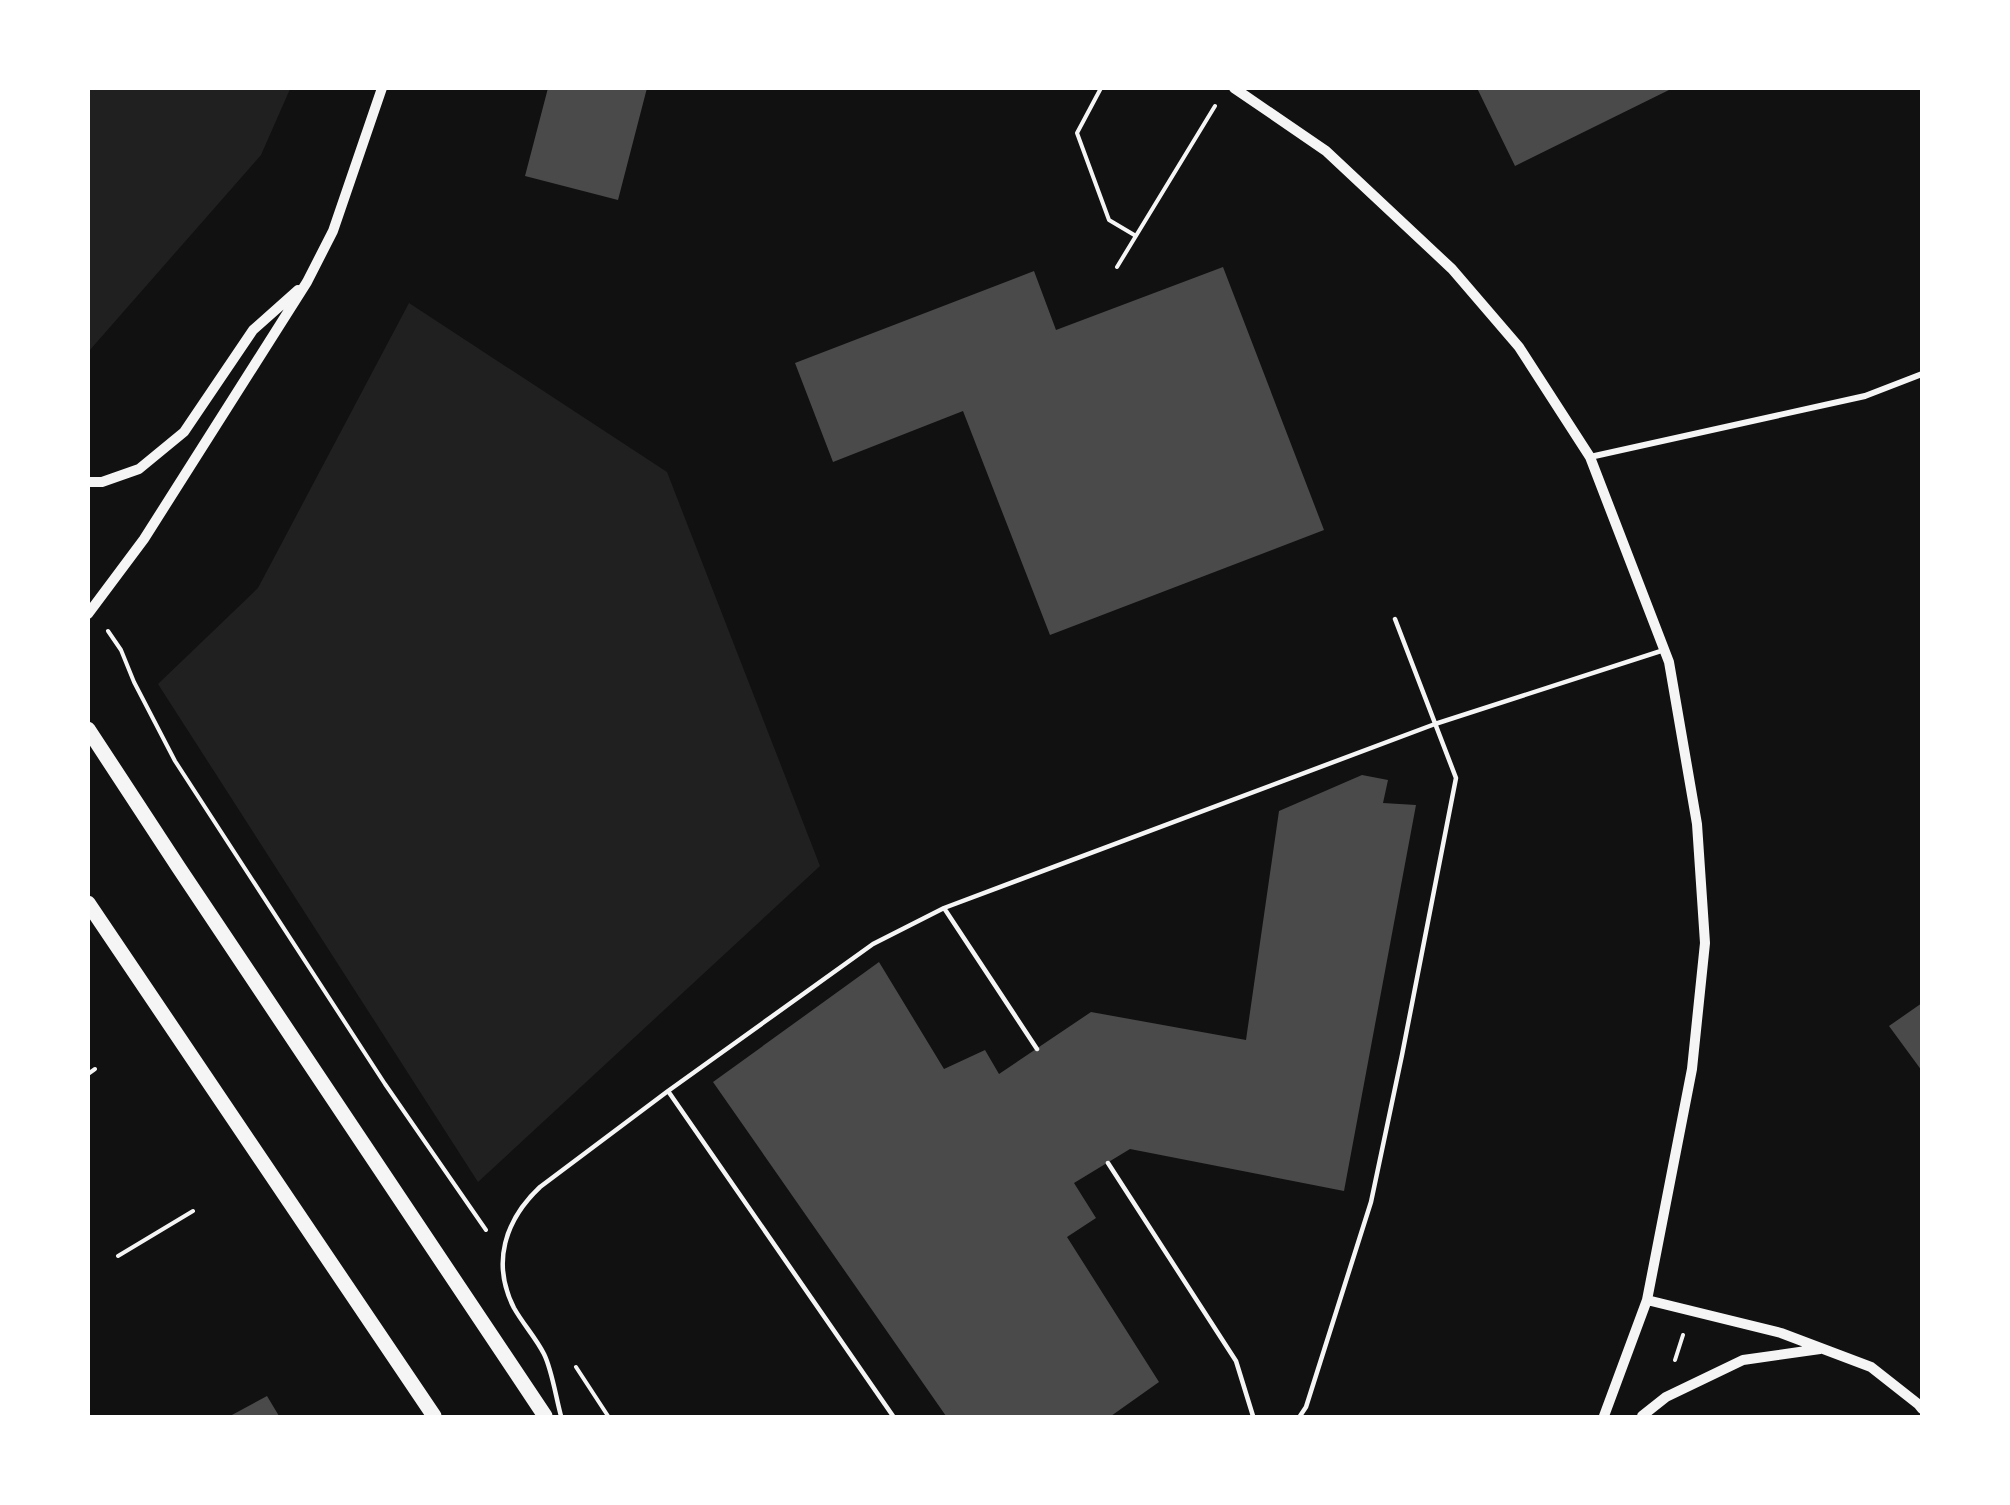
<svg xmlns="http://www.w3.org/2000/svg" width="2010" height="1505" viewBox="0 0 2010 1505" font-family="Quicksand,sans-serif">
<rect width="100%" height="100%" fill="#111"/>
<!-- green -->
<path fill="#202020" d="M89,88L290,89L261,155L89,351Z
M409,303L667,472L820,866L478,1182L158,684L258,588Z"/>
<!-- building -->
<path fill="#4a4a4a" d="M548,88H647L618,200L525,176Z
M1477,88H1673L1515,166Z
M1223,267L1324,530L1050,635L963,411L833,462L795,363L1034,271L1056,330Z
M1362,775L1388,780L1383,803L1416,805L1344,1191L1130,1149L1074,1183L1096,1218L1067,1237L1159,1382L1111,1416H946L713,1082L879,962L944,1069L985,1050L999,1074L1091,1012L1246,1040L1279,811Z
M1922,1003V1071L1889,1026Z
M267,1396L279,1416H230Z"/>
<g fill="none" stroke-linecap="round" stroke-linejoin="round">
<!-- path -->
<path stroke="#f5f5f5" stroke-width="4" d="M1101,88L1077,133L1109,220L1136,236
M1117,267L1215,106
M108,631L121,650L134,682L175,761L385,1084L486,1230
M88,1074L95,1069
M118,1256L193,1211
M1675,1360L1683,1335
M576,1367L608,1416"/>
<!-- service -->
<path stroke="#f5f5f5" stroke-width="4.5" d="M944,908L1037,1049
M1108,1163L1236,1361L1253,1416
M561,1416C556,1398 552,1370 544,1354C536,1338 523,1324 514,1308C491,1263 505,1220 540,1187L668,1091
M893,1416L668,1091L873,944L944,908L1435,724L1664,650
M1300,1416L1306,1407L1371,1202L1402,1055L1456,778L1395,619"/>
<!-- minor -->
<path stroke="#f5f5f5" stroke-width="6" d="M1590,457L1865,396L1922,374"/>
<!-- tertiary -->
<path stroke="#f5f5f5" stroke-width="10" d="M1234,88L1326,151L1452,269L1519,347L1590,457L1669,662L1697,824L1705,943L1692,1069L1647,1300L1604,1416
M88,482H102L139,469L184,432L253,330L298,290
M88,614L144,539L307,282L333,231L382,88
M1647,1300L1781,1333L1871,1367L1918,1404L1922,1409
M1642,1416L1666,1397L1743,1360L1820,1349"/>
<!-- primary -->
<path stroke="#f5f5f5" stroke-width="15" d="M88,729L179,868L545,1416
M88,903L434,1416"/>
</g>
<!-- border -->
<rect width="2010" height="1505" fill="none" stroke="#ffffff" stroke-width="180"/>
</svg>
